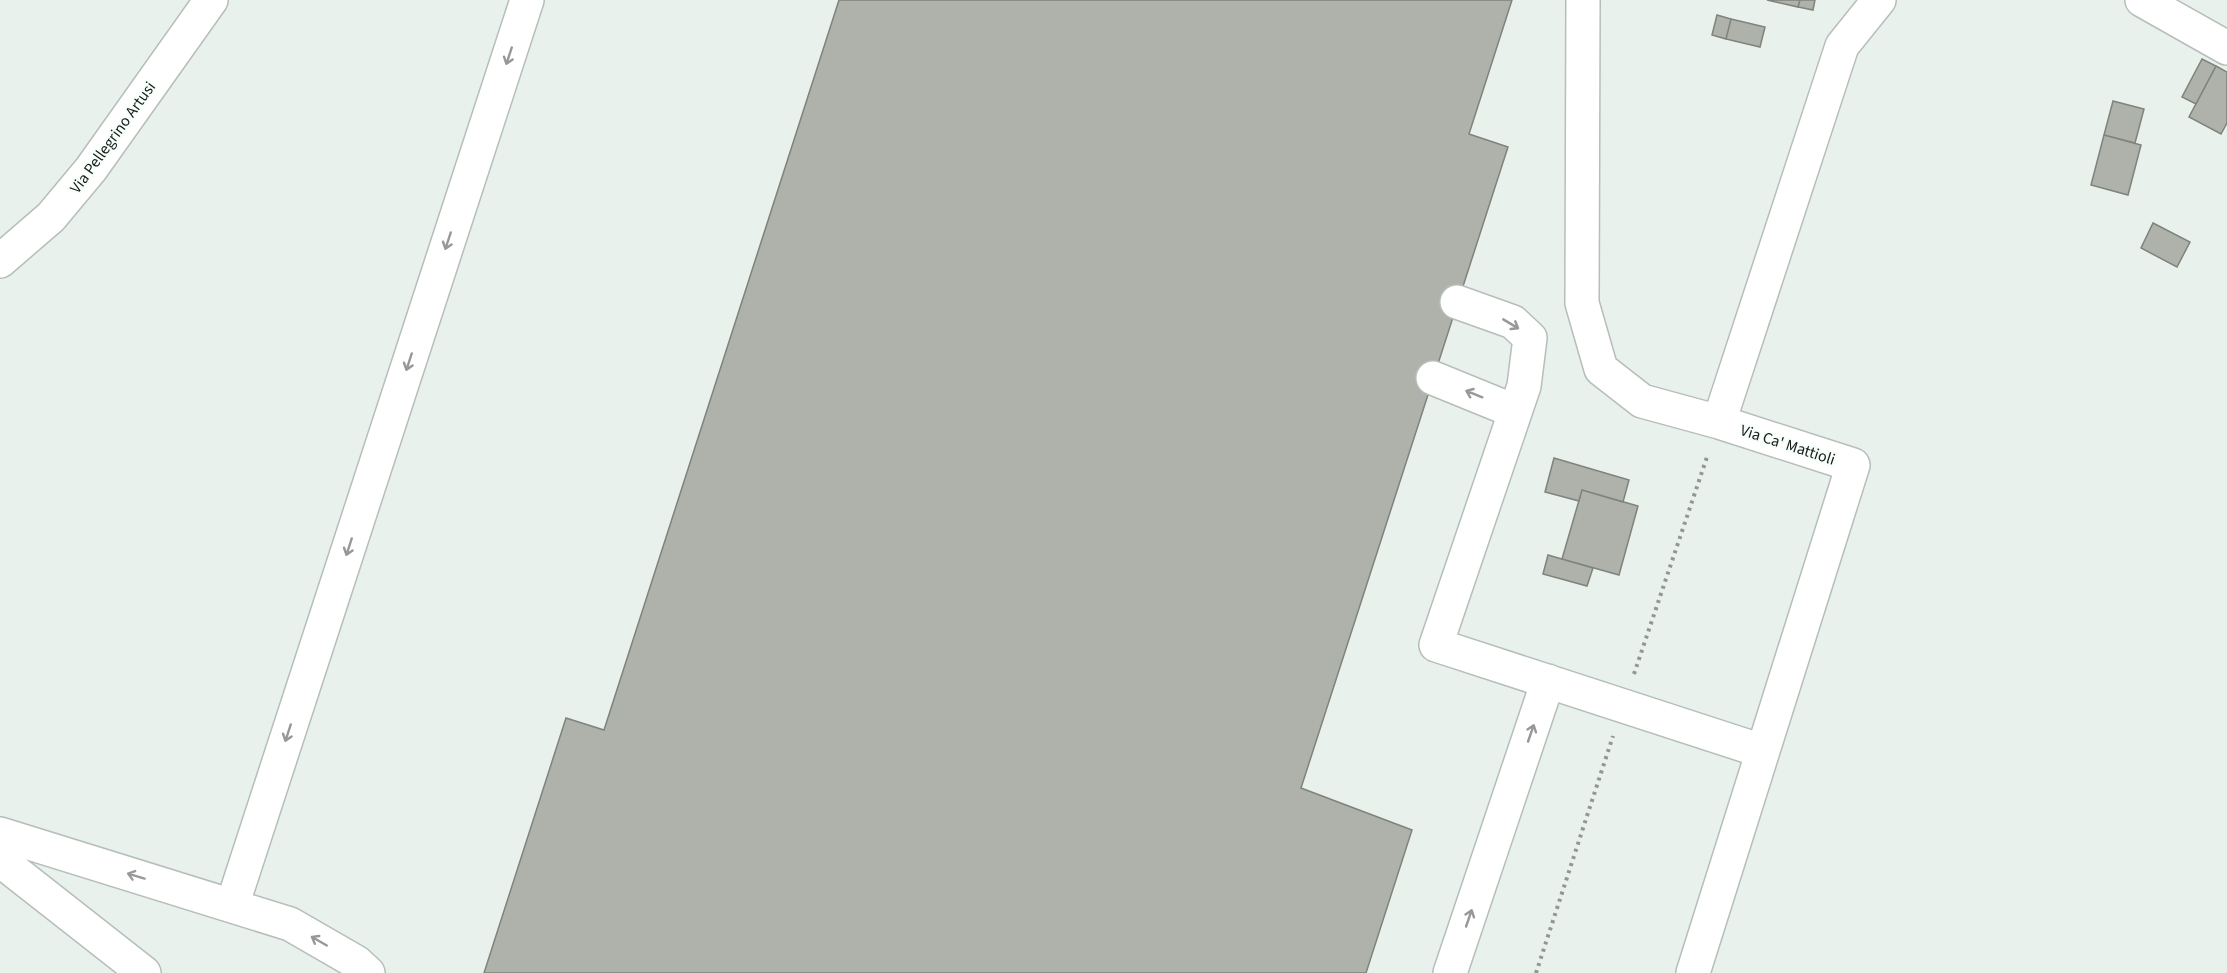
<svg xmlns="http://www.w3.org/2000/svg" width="2227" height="973" viewBox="0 0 2227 973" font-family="'Source Sans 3',sans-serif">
<rect width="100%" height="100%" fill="#e9f1ec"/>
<!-- building -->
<path fill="#aeb2ab" stroke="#7f837c" stroke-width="1.5" d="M839,0H1512L1469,134L1508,147L1301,788L1412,830L1366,973H484L566,718L604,730Z
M1767,0H1800L1798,7Z
M1800,0H1815L1813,10L1798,7Z
M1717,15L1731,19L1726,39L1712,35Z
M1731,19L1765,27L1760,47L1726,39Z
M2202,59L2216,66L2196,104L2182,97Z
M2216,66L2227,72V123L2221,134L2189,117Z
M2113,101L2144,109L2135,143L2104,135Z
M2104,135L2141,145L2128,195L2091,185Z
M2153,223L2190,242L2177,267L2141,248Z
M1554,458L1629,480L1623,502L1582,490L1579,501L1545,492Z
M1582,490L1638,506L1619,575L1562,559Z
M1548,555L1593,568L1587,586L1543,574Z"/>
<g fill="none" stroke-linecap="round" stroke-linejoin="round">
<!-- minor casing -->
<g stroke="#b6beb9" stroke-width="36">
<path id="minor" d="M1583,0L1582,303L1601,369L1642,401L1719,422L1853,465L1693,973
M2142,0L2227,48
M0,261L51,217L91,169L211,0
M1457,302L1513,322L1530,338L1524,386L1436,645L1762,751
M1433,378L1514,411
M1719,422L1842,46L1879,0
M0,834L290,924L356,962L368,973
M0,860L144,973
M232,906L527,0
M1450,973L1548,681"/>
</g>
<!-- path -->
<path stroke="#919793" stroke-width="4" stroke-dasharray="3 4.5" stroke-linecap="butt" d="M1634,674L1708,454
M1536,973L1613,736"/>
<!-- minor -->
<use href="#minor" stroke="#fff" stroke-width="33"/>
</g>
<!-- one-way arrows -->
<defs><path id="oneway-shaft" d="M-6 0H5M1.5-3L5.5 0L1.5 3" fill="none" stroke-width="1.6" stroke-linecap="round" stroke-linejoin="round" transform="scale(1.5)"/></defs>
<g stroke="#979898">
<use href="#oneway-shaft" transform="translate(509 56) rotate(108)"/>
<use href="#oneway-shaft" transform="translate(448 241) rotate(108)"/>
<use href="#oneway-shaft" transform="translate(1511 324) rotate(31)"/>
<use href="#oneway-shaft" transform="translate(409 362) rotate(108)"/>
<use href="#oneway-shaft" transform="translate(1474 394) rotate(-158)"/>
<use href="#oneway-shaft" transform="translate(349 547) rotate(108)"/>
<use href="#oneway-shaft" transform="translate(288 733) rotate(108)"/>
<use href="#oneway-shaft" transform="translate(1531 733) rotate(-71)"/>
<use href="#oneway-shaft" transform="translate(136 876) rotate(-163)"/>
<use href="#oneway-shaft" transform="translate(1469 918) rotate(-71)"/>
<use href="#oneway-shaft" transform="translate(319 941) rotate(-150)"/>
</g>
<g text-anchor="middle" stroke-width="4.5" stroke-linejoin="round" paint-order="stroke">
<!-- street labels -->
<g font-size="16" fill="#181a19" stroke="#f6fef9">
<text transform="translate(112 137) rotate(-54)" y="6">Via Pellegrino Artusi</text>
<text transform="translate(1788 444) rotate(18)" y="6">Via Ca' Mattioli</text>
</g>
</g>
</svg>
